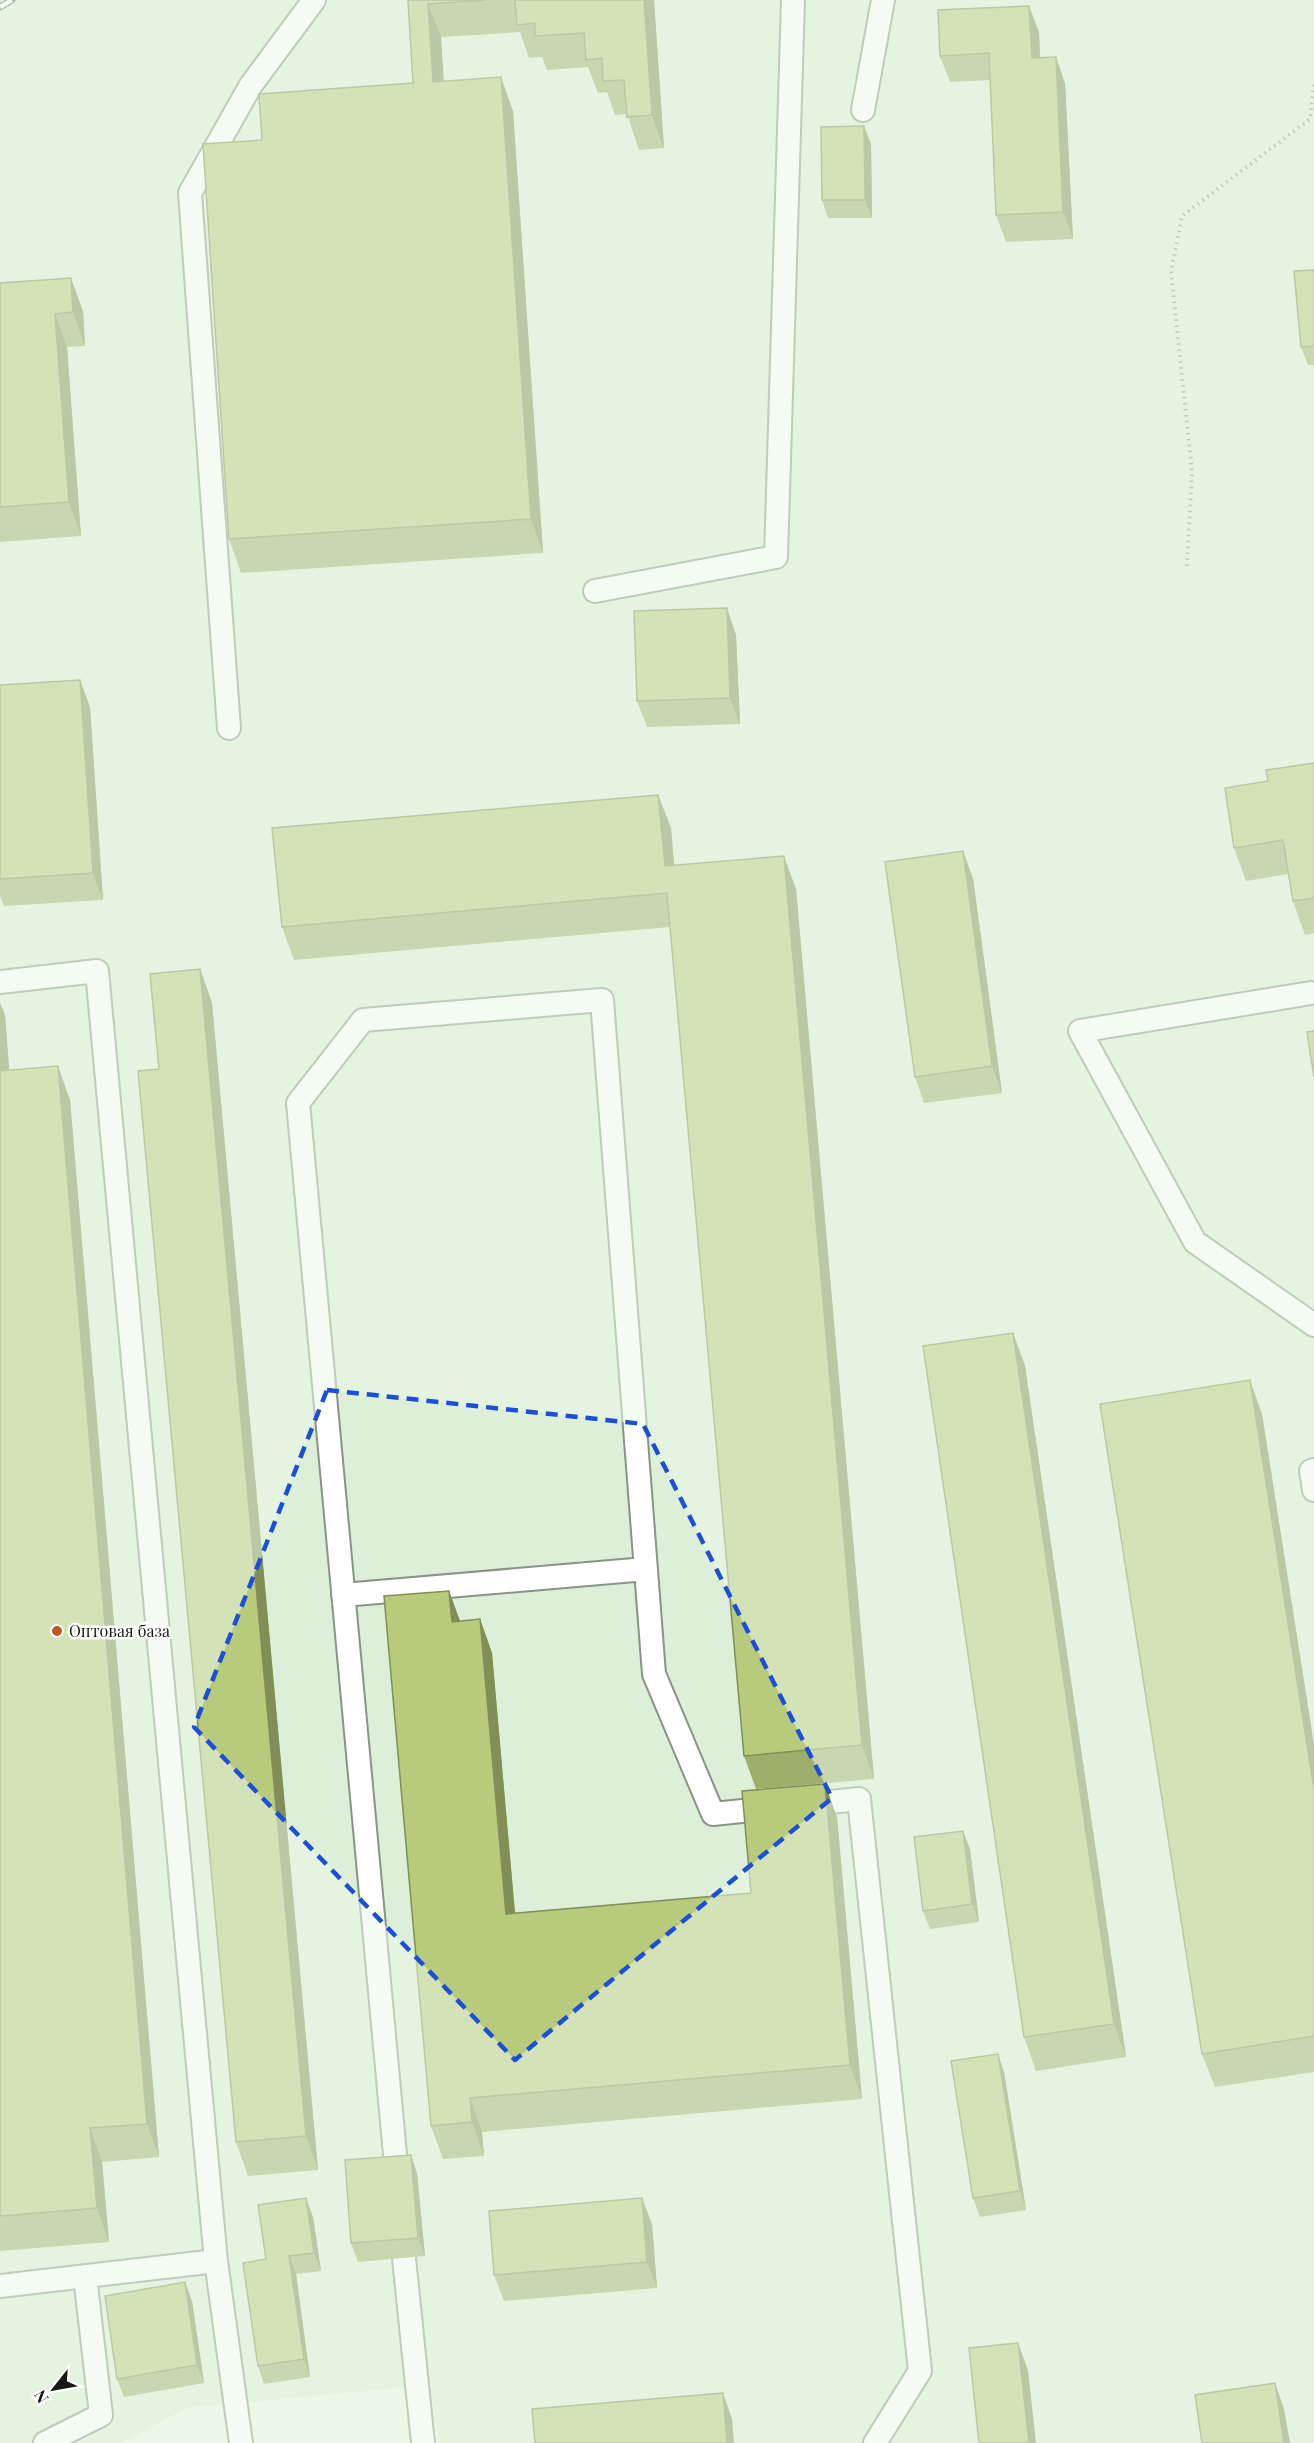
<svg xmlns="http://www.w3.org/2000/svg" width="1314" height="2443" viewBox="0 0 1314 2443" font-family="'Playfair Display',serif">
<rect width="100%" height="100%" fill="#ebf8e8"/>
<!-- built -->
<path fill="#ddefd8" d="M0,0H1314V2443H438L430,2385L186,2408L122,2443H0Z"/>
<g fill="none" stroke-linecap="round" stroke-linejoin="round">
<!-- lane casing -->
<g stroke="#899486" stroke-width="26">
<path id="lane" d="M863,110L883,0
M595,591L776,557L793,0
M229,728L190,193L251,85L314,0
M0,982L97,971L216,2261L241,2443
M1311,993L1080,1031L1195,1242L1314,1325
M1314,1470L1311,1471L1314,1490
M343,1595L646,1569
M398,2187L298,1103L363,1020L602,1000L654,1674L713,1814L859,1799L920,2371L875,2443
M401,2229L423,2443
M0,2286L216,2261
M45,2443L101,2415L85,2276"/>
</g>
<!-- path -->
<path stroke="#8e988c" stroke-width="4" stroke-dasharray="1.5 4.5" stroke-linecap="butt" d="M1187,566L1192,472L1171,271L1182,216L1310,119L1314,82"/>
<!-- lane -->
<use href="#lane" stroke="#fff" stroke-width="22"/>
<!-- rail casing -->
<g stroke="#5d655b" stroke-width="7">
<path id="rail" d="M0,7L12,0"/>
</g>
<!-- rail -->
<use href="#rail" stroke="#fff" stroke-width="4.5" stroke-dasharray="14" stroke-linecap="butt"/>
</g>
<!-- wall -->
<path fill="#9eaf6b" d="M408,0H654L664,148L639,150L627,114L615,115L607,92L598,93L588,67L547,70L542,57L529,58L520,32L441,37L443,81L513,111L543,553L241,573L229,539L262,140L413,83Z
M1039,32L1040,57L1065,83L1073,239L1006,242L996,215L990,80L950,82L940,56Z
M871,144L872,218H828L822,200Z
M1314,270V365H1308L1301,347Z
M0,283L83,311L85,346L67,347L81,536L0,542Z
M736,635L740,724L647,727L637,701Z
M80,680L90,707L103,900L4,906L0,896V685Z
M1314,763V933L1305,935L1293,901L1288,874L1246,881L1234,848L1268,781Z
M658,795L671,828L674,865L796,889L874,1779L756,1789L744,1756L670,927L294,960L282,927Z
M973,878L1002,1093L924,1103L915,1077Z
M200,969L212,1003L318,2170L248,2176L236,2142L159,1069Z
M0,1003L5,1015L9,1070L70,1100L159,2157L102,2162L109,2242L0,2251Z
M1013,1333L1025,1366L1126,2057L1036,2071L1024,2037Z
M1262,1414L1314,1745V2072L1215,2087L1202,2054Z
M449,1591L460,1621L480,1619L492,1653L515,1913L751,1893L837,1817L862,2099L482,2132L484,2156L443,2159L431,2126Z
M970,1849L979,1922L930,1929L923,1911Z
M1004,2072L1026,2210L980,2217L973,2198Z
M417,2173L425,2256L358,2262L351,2243Z
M313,2217L321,2271L296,2274L310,2377L264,2384L258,2366L266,2259Z
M652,2224L657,2288L504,2301L494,2275Z
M192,2301L204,2383L124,2397L117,2379Z"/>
<!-- shaded-wall -->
<path fill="#818e57" d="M644,0H654L664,148L652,115Z
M428,4L441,37L446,115L433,82Z
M1029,6L1039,32L1041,84L1032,58Z
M1056,57L1065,83L1073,239L1063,212Z
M501,77L513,111L543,553L531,519Z
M864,126L871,144L872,218L865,200Z
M71,278L83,311L85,346L73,312Z
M55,314L67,347L81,536L69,502Z
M727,608L736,635L740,724L730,698Z
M80,680L90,707L103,900L93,873Z
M658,795L671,828L677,899L665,866Z
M963,851L973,878L1002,1093L992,1066Z
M784,856L796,889L874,1779L862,1745Z
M200,969L212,1003L318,2170L306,2136Z
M0,1003L5,1015L12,1105L0,1071Z
M58,1066L70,1100L159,2157L147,2124Z
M1013,1333L1025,1366L1126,2057L1114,2024Z
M1250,1380L1262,1414L1314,1745V1790Z
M449,1591L461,1624L452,1622Z
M480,1619L492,1653L518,1947L506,1914Z
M825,1784L837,1817L862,2099L850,2065Z
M963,1831L970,1849L979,1922L972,1904Z
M998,2054L1004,2072L1026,2210L1020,2191Z
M470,2098L482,2132L484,2156L472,2122Z
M90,2128L102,2162L109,2242L97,2208Z
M411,2155L417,2173L425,2256L418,2238Z
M306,2198L313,2217L321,2271L314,2253Z
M642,2198L652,2224L657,2288L647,2262Z
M289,2256L296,2274L310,2377L304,2359Z
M185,2282L192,2301L204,2383L197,2365Z
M1018,2343L1028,2370L1036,2443H1029Z
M1275,2383L1284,2409L1290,2443H1284Z
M723,2393L732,2419L734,2443H727Z"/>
<!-- building -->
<path fill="#b8cb7c" stroke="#818e57" stroke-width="1.5" d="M408,0H486L428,4L433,82L501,77L531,519L229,539L203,144L262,140L259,94L413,83Z
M515,0H644L652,115L627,117L624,80L603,81L602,58L586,60L584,33L535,36V23L517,25Z
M1029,6L1032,58L1056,57L1063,212L996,215L989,53L940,56L938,10Z
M864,126L865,200H822L821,127Z
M1314,270V346L1301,347L1294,271Z
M71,278L73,312L55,314L69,502L0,507V283Z
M727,608L730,698L637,701L634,611Z
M80,680L93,873L0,879V685Z
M1314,763V898L1293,901L1283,840L1234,848L1225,788L1268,781L1266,770Z
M658,795L665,866L784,856L862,1745L744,1756L667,893L282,927L272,828Z
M963,851L992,1066L915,1077L885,862Z
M200,969L306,2136L236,2142L138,1071L159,1069L150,974Z
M1314,1031V1077L1307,1032Z
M58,1066L147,2124L90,2128L97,2208L0,2216V1069V1071Z
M1013,1333L1114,2024L1024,2037L923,1346Z
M1250,1380L1314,1790V2036L1202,2054L1100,1404Z
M449,1591L452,1622L480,1619L506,1914L751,1893L742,1791L825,1784L850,2065L470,2098L472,2122L431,2126L384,1596Z
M963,1831L972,1904L923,1911L914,1837Z
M998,2054L1020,2191L973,2198L951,2061Z
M411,2155L418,2238L351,2243L345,2160Z
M306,2198L314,2253L289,2256L304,2359L258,2366L243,2263L266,2259L258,2205Z
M642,2198L647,2262L494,2275L489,2211Z
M185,2282L197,2365L117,2379L105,2296Z
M1018,2343L1029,2443H979L969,2348Z
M1275,2383L1284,2443H1202L1195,2395Z
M723,2393L727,2443H535L532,2409Z"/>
<!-- marked area -->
<path d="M0 0H1314V2443H0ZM327,1390L643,1424L832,1798L515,2060L194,1727Z" fill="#ebf8e8" fill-opacity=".55" fill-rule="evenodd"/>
<path fill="none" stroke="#1d4ed8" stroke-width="4.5" stroke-dasharray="12 8" stroke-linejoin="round" d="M327,1390L643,1424L832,1798L515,2060L194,1727Z"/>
<!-- markers -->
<circle fill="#be582b" stroke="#fff" stroke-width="2" cx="57" cy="1631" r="6"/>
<g text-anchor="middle" stroke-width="5" stroke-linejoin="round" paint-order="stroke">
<!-- poi labels -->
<g font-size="16" fill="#141913" stroke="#fff" text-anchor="start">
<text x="69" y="1637">Оптовая база</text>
</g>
</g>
<!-- north arrow -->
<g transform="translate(54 2389) rotate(239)" stroke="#ffffff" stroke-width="4.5" paint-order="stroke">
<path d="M0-4.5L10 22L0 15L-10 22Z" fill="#141913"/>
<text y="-9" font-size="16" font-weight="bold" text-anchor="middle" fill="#141913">N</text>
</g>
</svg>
